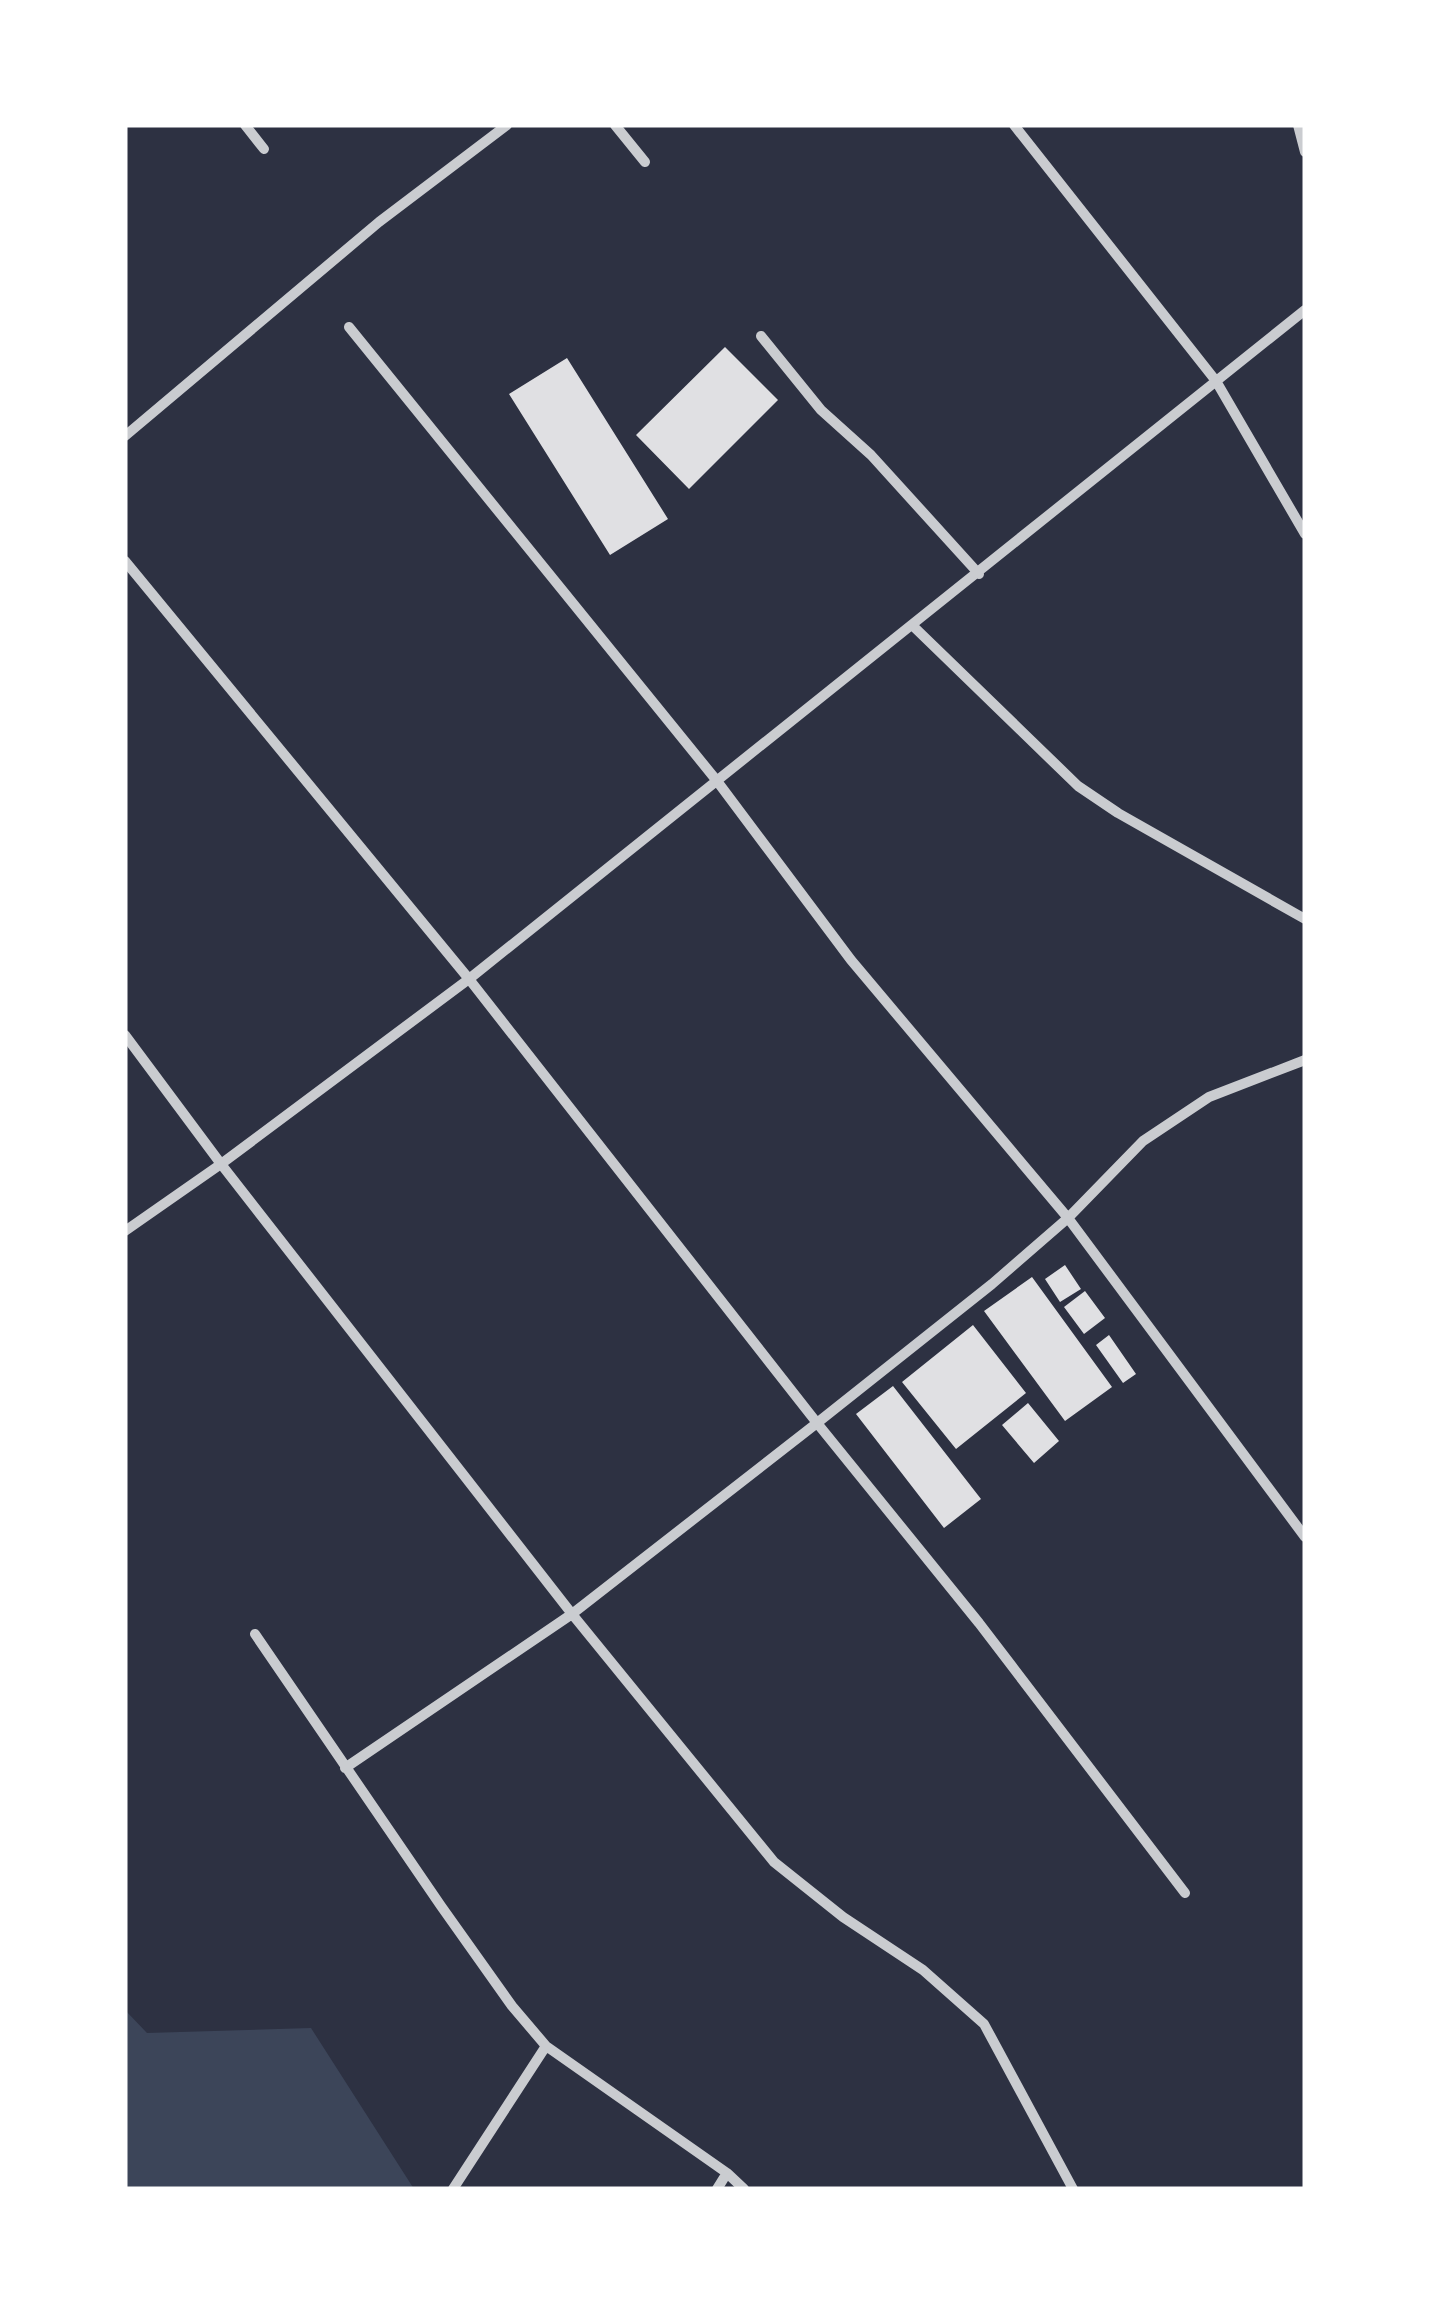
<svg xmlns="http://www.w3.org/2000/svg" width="1430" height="2314" viewBox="0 0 1430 2314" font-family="Merriweather,serif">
<rect width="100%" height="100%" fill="#2d3142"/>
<!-- green -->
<path fill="#3c4559" d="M125,2010L147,2033L311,2028L414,2189H125Z"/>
<!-- building -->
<path fill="#e0e0e3" d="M725,347L778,400L689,489L636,435Z
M567,358L668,519L610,555L509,394Z
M1065,1265L1081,1289L1060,1302L1045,1279Z
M1032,1277L1112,1387L1065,1421L984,1311Z
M1085,1291L1105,1318L1084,1334L1064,1307Z
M973,1325L1026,1393L956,1449L902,1382Z
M1109,1335L1136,1374L1123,1383L1096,1345Z
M893,1386L981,1499L944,1528L856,1414Z
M1028,1403L1059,1441L1034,1463L1002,1425Z"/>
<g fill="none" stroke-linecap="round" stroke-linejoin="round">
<!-- minor -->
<path stroke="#caccd0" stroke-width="10" d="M245,125L264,149
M615,125L645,162
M1014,125L1216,381L1305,534
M1298,125L1305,152
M349,327L717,781L851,960L1068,1218L1305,1537
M761,336L821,410L871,455L979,574
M125,436L379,222L507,125
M125,561L469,979L817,1423L979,1623L1185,1893
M912,625L1078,786L1118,813L1305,919
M125,1035L221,1164L572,1614L774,1862L843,1917L923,1970L984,2024L1073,2189
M125,1231L221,1164L469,979L1305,310
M255,1634L441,1906L512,2006L546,2046L727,2173L744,2189
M345,1768L572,1614L817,1423L992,1284L1068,1218L1143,1141L1209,1097L1305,1060
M453,2189L546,2046
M717,2189L727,2173"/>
</g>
<!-- border -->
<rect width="1430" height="2314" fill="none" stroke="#ffffff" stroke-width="255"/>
</svg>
